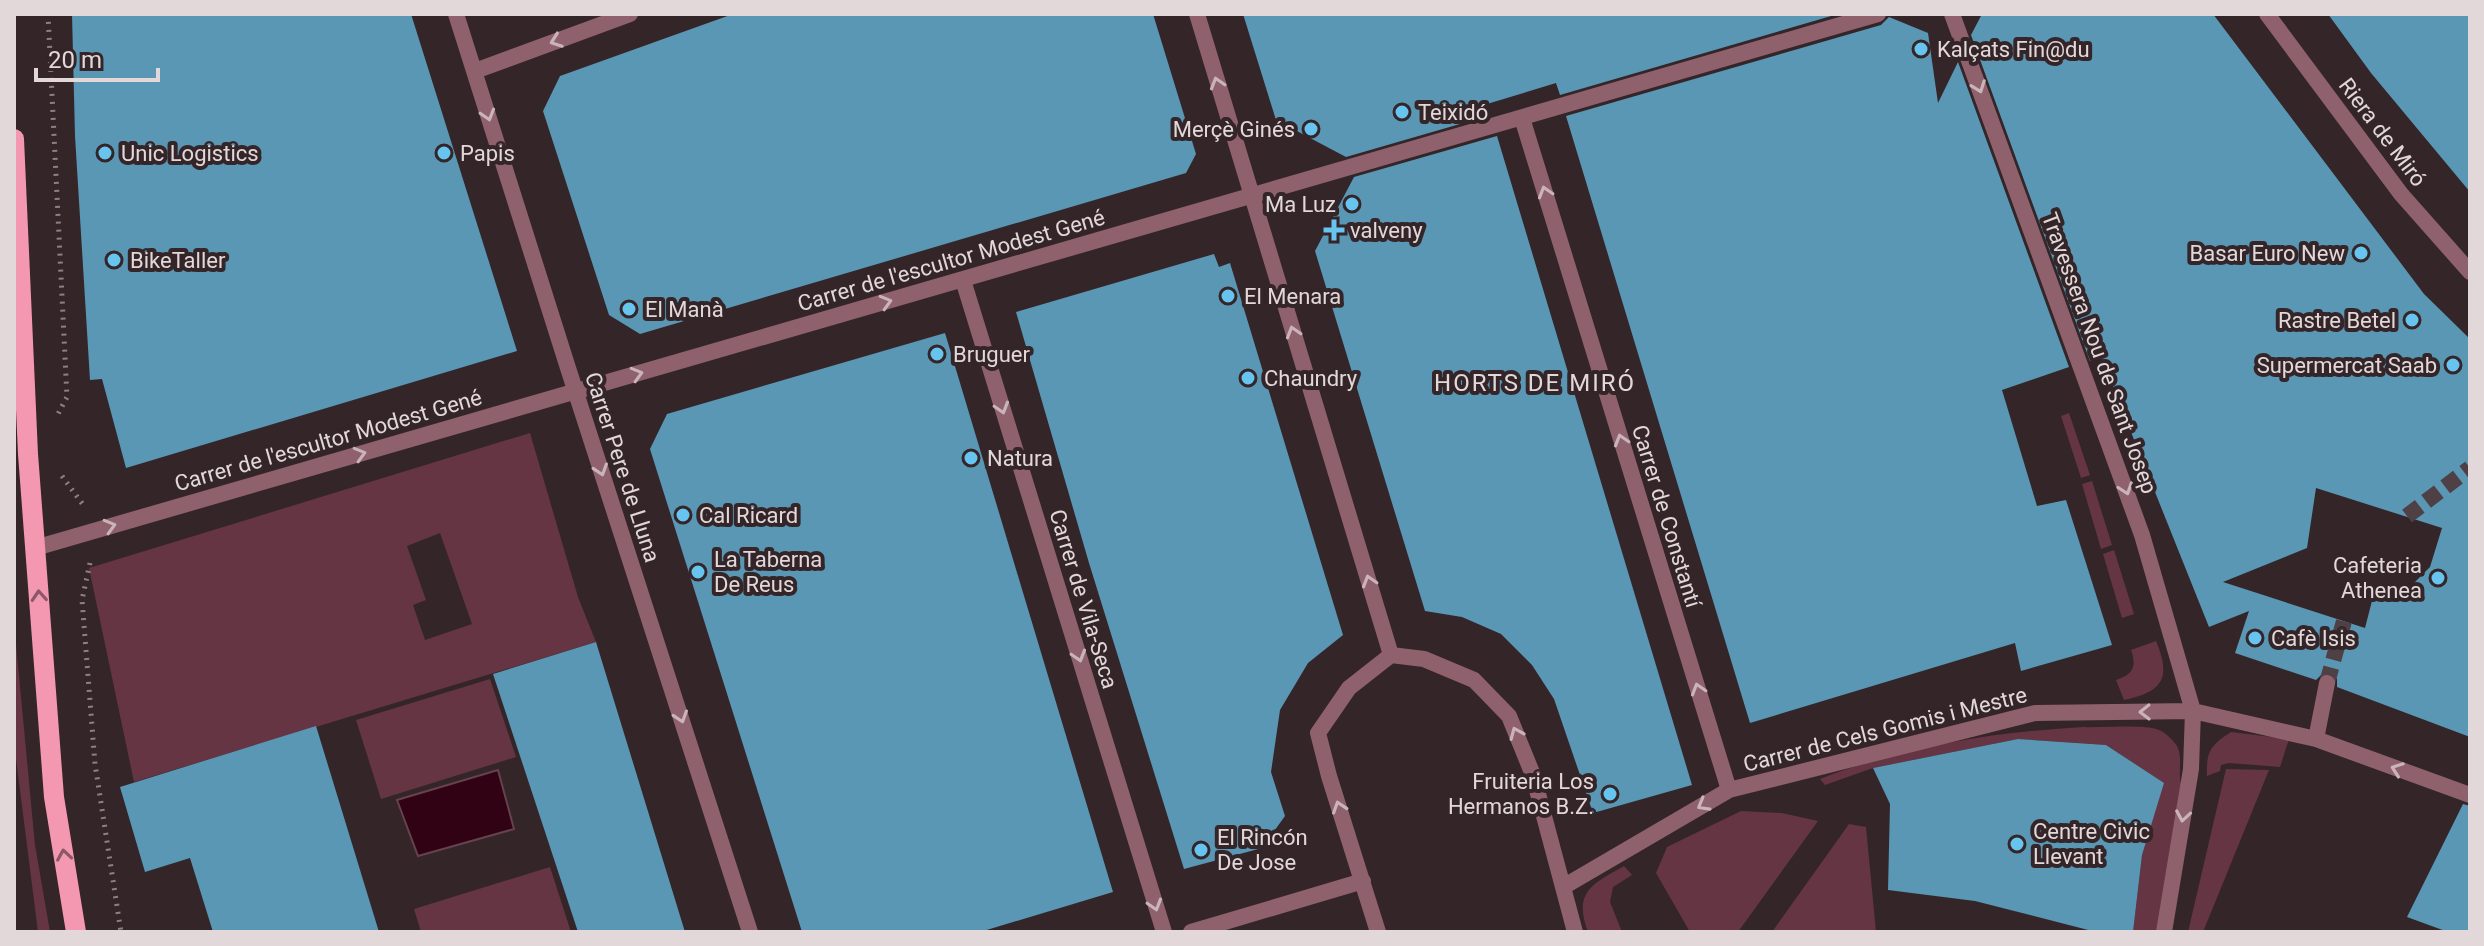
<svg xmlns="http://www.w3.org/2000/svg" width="2484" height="946" viewBox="0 0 2484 946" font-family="Roboto,sans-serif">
<rect width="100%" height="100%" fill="#342529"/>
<!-- green -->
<path fill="#653543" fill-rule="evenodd" d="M2069,413L2090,475L2081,478L2061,416Z
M530,433L578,597L596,642L134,782L89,568ZM440,533L472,624L425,640L413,605L426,600L407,546Z
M2092,481L2112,545L2101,549L2082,484Z
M2114,550L2134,614L2122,618L2103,554Z
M14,623L35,845L50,932H38L14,743Z
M2156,641C2172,679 2162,692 2124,700L2116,680C2133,674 2137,667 2131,650Z
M490,679L516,757L381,799L356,720Z
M2084,727C2102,728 2145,724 2159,730C2165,732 2174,741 2177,746C2184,760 2176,776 2183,789L2160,932H2133L2142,855L2163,783L2106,745L2018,739L1873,768L1825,785L1820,779C1904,746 1994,732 2084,727Z
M2231,732L2289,739L2280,767L2229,763L2221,765L2220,771L2207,776C2206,751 2211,745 2231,732Z
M2226,769L2269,770L2203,932H2188Z
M1741,811L1782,813L1818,821L1738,932H1690L1656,873L1667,847Z
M1849,824L1866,827L1876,932H1772Z
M1624,866L1632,875L1613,887L1610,902L1622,932H1588C1573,892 1592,884 1624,866Z
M550,867L571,932H421L414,909Z"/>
<!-- water -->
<path fill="#310214" stroke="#66424f" stroke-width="2" d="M498,770L514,829L418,856L397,800Z"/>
<!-- building -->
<path fill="#5a97b4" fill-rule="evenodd" d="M72,14H411L517,351L126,468L102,379L90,380L75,136Z
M733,14H1153L1196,154L1186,173L640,334L609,315L543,111L560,76Z
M1243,14H1838L1560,95L1556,83L1487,104L1491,115L1346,157L1276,120Z
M1982,14H2213L2424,294L2470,339V737L2337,687V679L2330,672L2323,673L2316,680L2235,653L2249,611L2209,627L2101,357L2090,361L1971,35ZM2316,488L2442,528L2430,567L2406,591L2391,597H2373L2365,628L2223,582L2307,548Z
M2328,14H2470V192L2371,73Z
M1889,17L1928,33L1938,103L1958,62L2069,367L2002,390L2037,506L2066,500L2112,645L2021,671L2015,643L1750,723L1566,116L1881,25Z
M1497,136L1692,785L1593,813L1554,699L1532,665L1501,634L1462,617L1425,611L1315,251L1354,177Z
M1214,254L1219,267L1230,263L1343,635L1308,663L1280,710L1271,772L1285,816L1262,848L1184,869L1089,563L1016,312Z
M945,333L1113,892L980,932H802L650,449L667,414Z
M596,642L685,932H578L493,674Z
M316,726L379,932H213L190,858L145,872L120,787Z
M2018,739L2106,745L2164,783L2142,855L2133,932H2096L1975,901L1888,890L1890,804L1873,768Z
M2463,804L2470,806V932H2448L2407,917Z"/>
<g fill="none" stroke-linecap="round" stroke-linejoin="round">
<!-- street-tunnel -->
<path stroke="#4e4044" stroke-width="16" stroke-dasharray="16 8" stroke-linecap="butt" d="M2407,516L2470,468
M2327,683L2344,621"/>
<!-- path -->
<path stroke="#8d8184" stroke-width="5" stroke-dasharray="2 6" stroke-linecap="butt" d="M48,14L67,397L58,414
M62,476L84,506
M90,563L82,600L95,764L121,932"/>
<!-- street -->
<path stroke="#8f616d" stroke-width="16" d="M456,14L568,368L750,932
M1197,14L1391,655
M1952,14L2142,535L2193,711L2191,769L2164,932
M2267,14L2401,194L2470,272
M475,71L630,14
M1522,118L1729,790
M963,280L1164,932
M35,548L1878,14
M2316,739L2327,683
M1563,887L1729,790L2035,713L2193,711L2316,739L2470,795
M1191,932L1363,881
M1378,932L1329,776L1318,733L1349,688L1391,655L1424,659L1474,680L1509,716L1533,775L1575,932"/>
<!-- primary -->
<path stroke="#f497b0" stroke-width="20" d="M14,139L28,454L54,797L76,932"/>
</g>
<!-- one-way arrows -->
<defs><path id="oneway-chevron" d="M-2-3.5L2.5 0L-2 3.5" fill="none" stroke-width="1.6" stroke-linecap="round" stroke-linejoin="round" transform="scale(2)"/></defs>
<g stroke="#c9b4b9">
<use href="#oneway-chevron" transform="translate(556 41) rotate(160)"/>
<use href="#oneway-chevron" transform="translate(1217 83) rotate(-107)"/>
<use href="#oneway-chevron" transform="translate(1979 87) rotate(70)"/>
<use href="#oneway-chevron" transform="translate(488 115) rotate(73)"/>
<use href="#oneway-chevron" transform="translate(1545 192) rotate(-107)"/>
<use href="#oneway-chevron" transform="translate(886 302) rotate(-16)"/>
<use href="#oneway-chevron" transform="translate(1293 332) rotate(-107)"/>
<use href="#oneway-chevron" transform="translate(637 374) rotate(-16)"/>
<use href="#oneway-chevron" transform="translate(1002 408) rotate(73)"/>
<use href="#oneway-chevron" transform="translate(1621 440) rotate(-107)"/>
<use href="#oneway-chevron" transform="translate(360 454) rotate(-16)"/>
<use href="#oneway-chevron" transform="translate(601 470) rotate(72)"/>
<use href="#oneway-chevron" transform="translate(2126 489) rotate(71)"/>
<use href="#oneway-chevron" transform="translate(110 526) rotate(-16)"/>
<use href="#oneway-chevron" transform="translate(1369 581) rotate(-107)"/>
<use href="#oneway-chevron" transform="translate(1079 656) rotate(73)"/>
<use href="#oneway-chevron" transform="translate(1698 689) rotate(-107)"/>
<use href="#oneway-chevron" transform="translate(2145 712) rotate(179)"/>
<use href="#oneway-chevron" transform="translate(681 717) rotate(72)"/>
<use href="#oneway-chevron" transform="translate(1516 733) rotate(-113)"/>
<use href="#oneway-chevron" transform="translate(2397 769) rotate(-160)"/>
<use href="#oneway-chevron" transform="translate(1703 805) rotate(150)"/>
<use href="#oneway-chevron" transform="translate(1339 807) rotate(-108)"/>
<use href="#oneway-chevron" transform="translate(2183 816) rotate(99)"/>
<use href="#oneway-chevron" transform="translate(1155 905) rotate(73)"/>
</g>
<g stroke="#8a5866">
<use href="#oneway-chevron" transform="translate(39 596) rotate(-94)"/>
<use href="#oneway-chevron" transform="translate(64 855) rotate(-99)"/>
</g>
<!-- markers -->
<g fill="#66c4ef" stroke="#342529" stroke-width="3">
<circle cx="1921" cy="49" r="8"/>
<circle cx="1402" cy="112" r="8"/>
<circle cx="1311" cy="129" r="8"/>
<circle cx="105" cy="153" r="8"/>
<circle cx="444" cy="153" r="8"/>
<circle cx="1352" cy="204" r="8"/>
<path d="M1330 218h8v8h8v8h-8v8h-8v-8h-8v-8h8z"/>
<circle cx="2361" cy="253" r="8"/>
<circle cx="114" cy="260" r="8"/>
<circle cx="1228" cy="296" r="8"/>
<circle cx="629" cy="309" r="8"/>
<circle cx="2412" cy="320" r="8"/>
<circle cx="937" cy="354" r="8"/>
<circle cx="2453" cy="365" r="8"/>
<circle cx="1248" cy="378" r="8"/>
<circle cx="971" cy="458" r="8"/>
<circle cx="683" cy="515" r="8"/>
<circle cx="698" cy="572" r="8"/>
<circle cx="2438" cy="578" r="8"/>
<circle cx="2255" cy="638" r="8"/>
<circle cx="1610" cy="794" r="8"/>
<circle cx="2017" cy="844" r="8"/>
<circle cx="1201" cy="850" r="8"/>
</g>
<g text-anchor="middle" stroke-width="8" stroke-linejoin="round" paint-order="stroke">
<!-- poi labels -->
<g font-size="22" fill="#e2d8da" stroke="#342529" text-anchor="start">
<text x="1937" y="57">Kalçats Fin@du</text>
<text x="1418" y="120">Teixidó</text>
<text x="1295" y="137" text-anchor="end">Merçè Ginés</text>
<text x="121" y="161">Unic Logistics</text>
<text x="460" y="161">Papis</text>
<text x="1336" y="212" text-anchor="end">Ma Luz</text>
<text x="1350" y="238">valveny</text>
<text x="2345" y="261" text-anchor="end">Basar Euro New</text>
<text x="130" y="268">BikeTaller</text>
<text x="1244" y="304">El Menara</text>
<text x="645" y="317">El Manà</text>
<text x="2396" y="328" text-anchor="end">Rastre Betel</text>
<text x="953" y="362">Bruguer</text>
<text x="2437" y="373" text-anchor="end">Supermercat Saab</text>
<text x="1264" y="386">Chaundry</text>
<text x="987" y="466">Natura</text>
<text x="699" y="523">Cal Ricard</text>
<text x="714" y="567">La Taberna<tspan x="714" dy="25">De Reus</tspan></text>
<text x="2422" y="573" text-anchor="end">Cafeteria<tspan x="2422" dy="25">Athenea</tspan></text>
<text x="2271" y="646">Cafè Isis</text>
<text x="1594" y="789" text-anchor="end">Fruiteria Los<tspan x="1594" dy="25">Hermanos B.Z.</tspan></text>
<text x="2033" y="839">Centre Civic<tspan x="2033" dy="25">Llevant</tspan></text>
<text x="1217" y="845">El Rincón<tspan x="1217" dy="25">De Jose</tspan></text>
</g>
<!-- street labels -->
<g font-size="22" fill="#e2d8da" stroke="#342529">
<text transform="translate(2383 132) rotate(53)" y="8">Riera de Miró</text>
<text transform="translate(951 260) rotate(-16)" y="8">Carrer de l'escultor Modest Gené</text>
<text transform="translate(2100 353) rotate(70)" y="8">Travessera Nou de Sant Josep</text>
<text transform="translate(328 440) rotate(-16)" y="8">Carrer de l'escultor Modest Gené</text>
<text transform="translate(623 467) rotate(72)" y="8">Carrer Pere de Lluna</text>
<text transform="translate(1667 516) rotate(73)" y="8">Carrer de Constantí</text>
<text transform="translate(1084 599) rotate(73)" y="8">Carrer de Vila-Seca</text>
<text transform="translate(1885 729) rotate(-14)" y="8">Carrer de Cels Gomis i Mestre</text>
</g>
<!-- neighbourhood labels -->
<g font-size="24" letter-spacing="2" fill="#e2d8da" stroke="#342529">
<text x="1535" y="391">HORTS DE MIRÓ</text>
</g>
</g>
<!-- border -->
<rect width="2484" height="946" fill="none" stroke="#e2d8da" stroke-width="32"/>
<!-- scale -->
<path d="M36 68v12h122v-12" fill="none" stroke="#e2d8da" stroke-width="4"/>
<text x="48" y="68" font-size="24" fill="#e2d8da" stroke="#342529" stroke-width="6" paint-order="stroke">20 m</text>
</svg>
